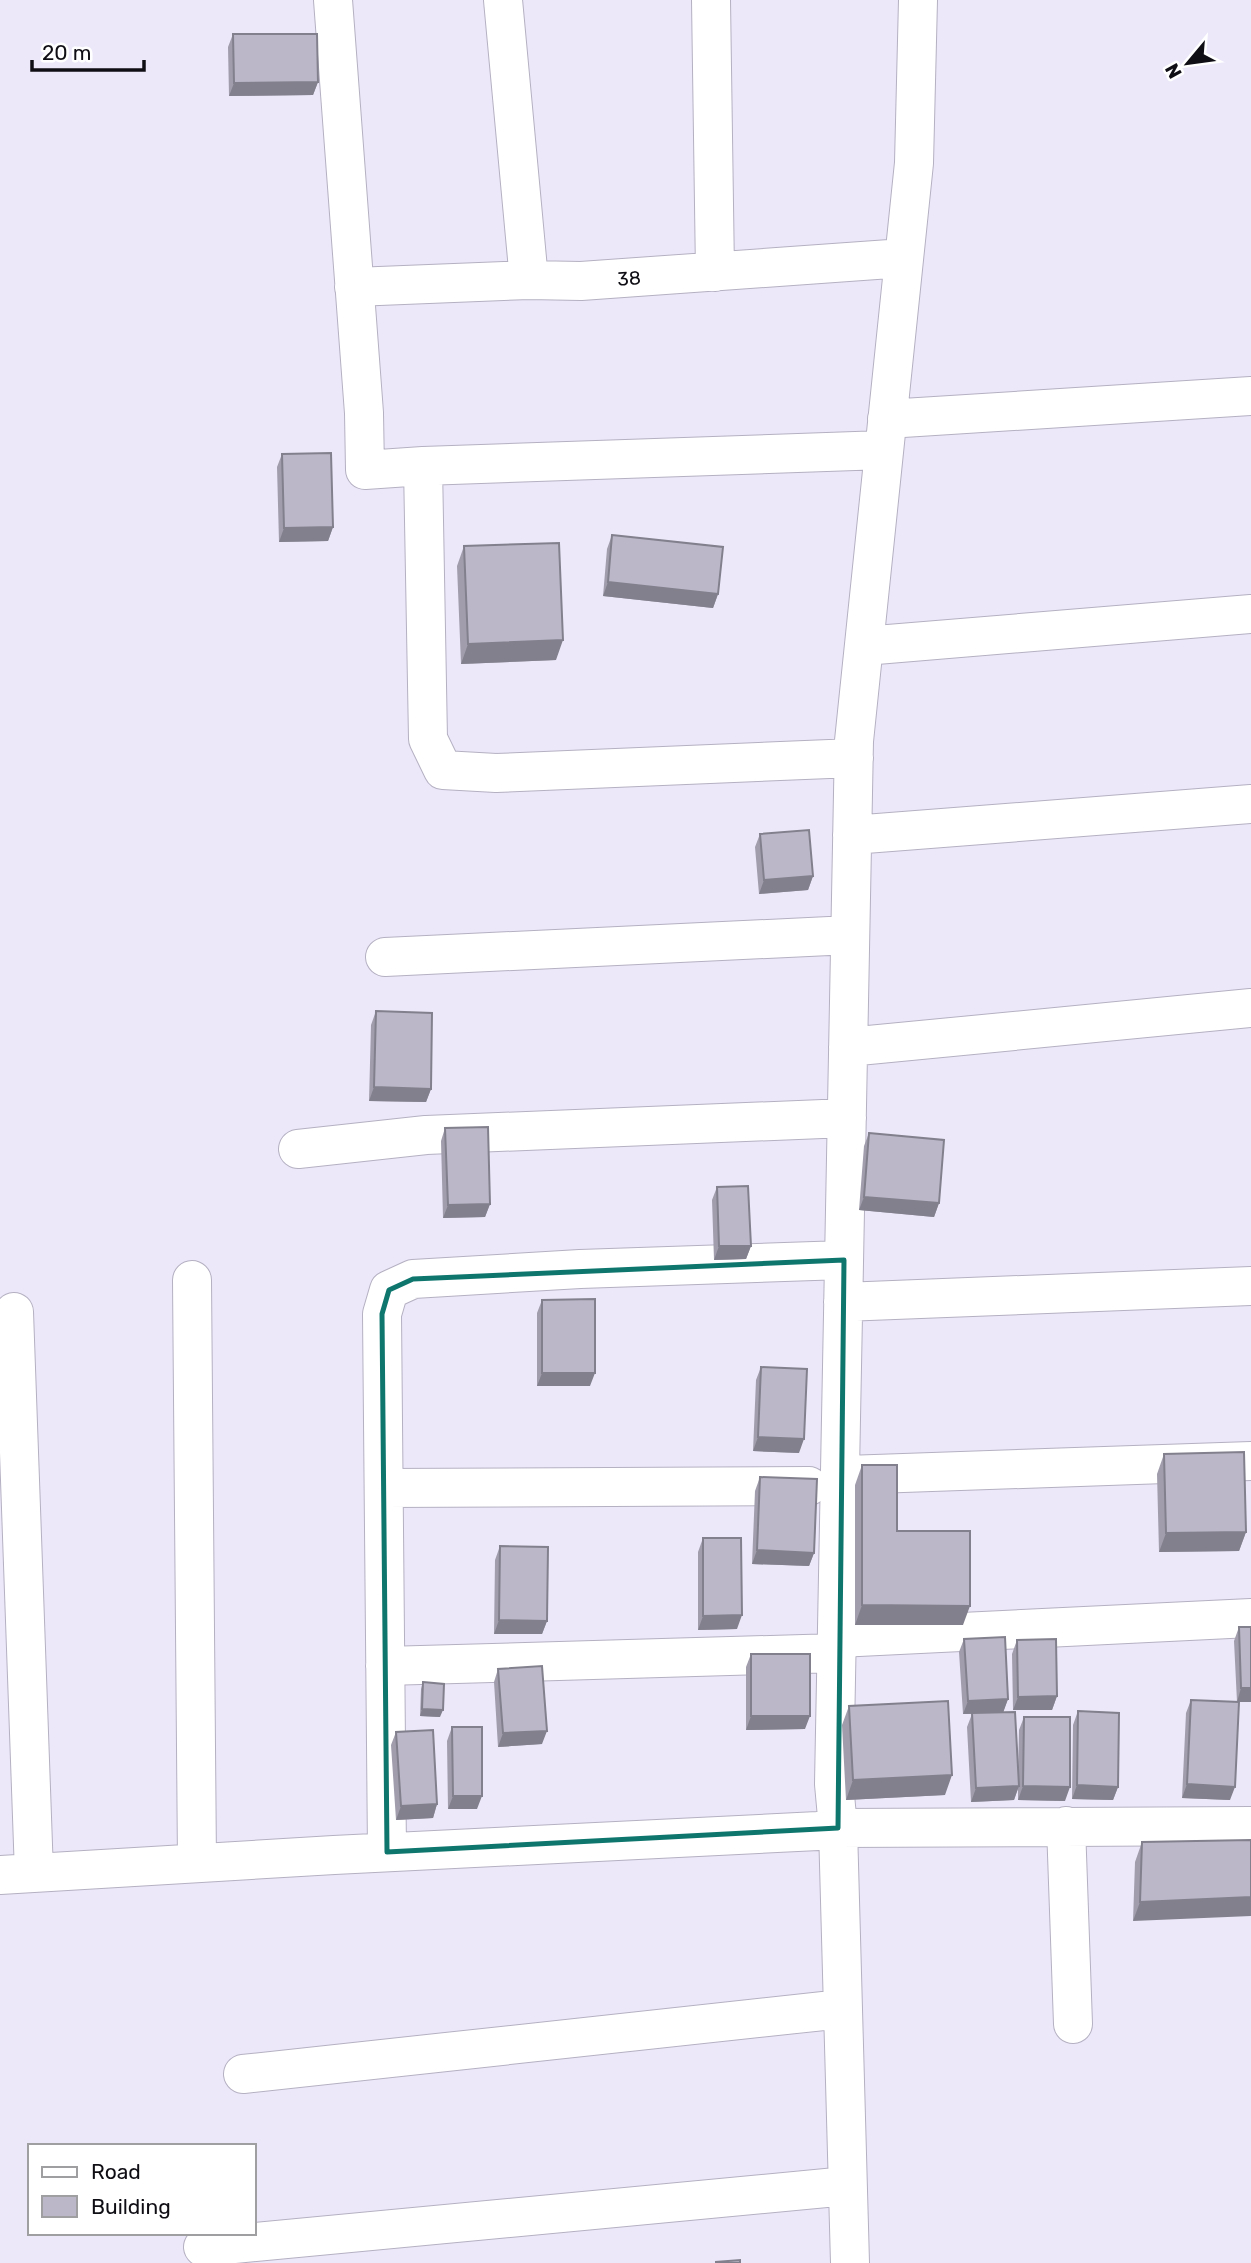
<svg xmlns="http://www.w3.org/2000/svg" width="1251" height="2263" viewBox="0 0 1251 2263" font-family="Rubik,sans-serif">
<rect width="100%" height="100%" fill="#ece8fa"/>
<g fill="none" stroke-linecap="round" stroke-linejoin="round">
<!-- street casing -->
<g stroke="#b5b0c2" stroke-width="40">
<path id="street" d="M333,0L364,413L365,470L423,466L884,450
M503,0L529,280
M711,0L715,272
M354,287L529,280L581,281L904,258
M887,419L1251,396
M423,466L428,739L443,770L496,773L854,758
M864,646L1251,614
M852,835L1251,804
M385,957L850,935
M848,1047L1251,1008
M298,1149L426,1135L847,1118
M192,1280L197,1863
M843,1302L1251,1286
M14,1312L34,1873
M846,1475L1251,1461
M384,1488L809,1486
M838,1638L1251,1618
M385,1666L837,1653
M1066,1826L1073,2024
M387,1852L382,1314L389,1290L413,1279L580,1269L844,1260
M0,1875L334,1855L818,1831L838,1828L1251,1826
M243,2074L842,2009
M203,2247L847,2186
M850,2263L838,1828L834,1784L854,741L914,163L918,0"/>
</g>
<!-- street -->
<use href="#street" stroke="#fff" stroke-width="38"/>
</g>
<!-- wall -->
<path fill="#a19dad" d="M233,34L318,82L313,95L229,96L228,47Z
M282,454L333,527L328,541L279,542L277,467Z
M612,535L718,594L713,608L603,596L607,549Z
M464,546L556,660L461,664L457,566Z
M760,834L813,876L808,890L759,894L755,847Z
M376,1011L431,1089L426,1102L369,1101L371,1025Z
M445,1128L490,1204L485,1217L443,1218L441,1141Z
M869,1133L939,1203L934,1217L859,1210L864,1146Z
M717,1187L751,1246L746,1259L714,1260L712,1200Z
M542,1300L590,1386H537V1313Z
M761,1367L799,1453L753,1451L756,1380Z
M1164,1454L1246,1532L1239,1551L1159,1552L1157,1474Z
M862,1465L897,1531L963,1625H855V1485Z
M760,1477L814,1553L809,1566L752,1564L755,1491Z
M703,1538L737,1629L698,1630V1552Z
M500,1546L547,1621L542,1634H494L495,1560Z
M1239,1627H1251V1702H1237L1234,1641Z
M964,1639L1008,1699L1003,1712L1018,1776L1019,1730L1024,1717L1065,1801L1018,1800V1788L1014,1800L971,1802L967,1727L972,1714H963L959,1652Z
M1017,1640L1057,1696L1052,1710H1013L1012,1654Z
M751,1654L805,1729L746,1730V1667Z
M498,1669L542,1744L498,1747L494,1682Z
M423,1682L440,1717L420,1716L421,1689Z
M1191,1700L1230,1800L1182,1798L1186,1713Z
M849,1706L945,1795L846,1800L842,1725Z
M1078,1711L1118,1787L1113,1800L1072,1799L1073,1725Z
M452,1727L477,1809H448L447,1741Z
M396,1732L437,1804L433,1818L396,1820L391,1745Z
M1251,1840L1133,1921L1135,1862L1142,1842Z"/>
<!-- shaded-wall -->
<path fill="#83808d" d="M318,82L313,95L229,96L234,83Z
M333,527L328,541L279,542L284,528Z
M608,582L718,594L713,608L603,596Z
M563,640L556,660L461,664L468,644Z
M813,876L808,890L759,894L764,880Z
M374,1087L431,1089L426,1102L369,1101Z
M864,1197L939,1203L934,1217L859,1210Z
M490,1204L485,1217L443,1218L448,1205Z
M719,1246H751L746,1259L714,1260Z
M542,1373H595L590,1386H537Z
M758,1437L804,1439L799,1453L753,1451Z
M1246,1532L1239,1551L1159,1552L1166,1533Z
M757,1550L814,1553L809,1566L752,1564Z
M862,1605L970,1606L963,1625H855Z
M742,1615L737,1629L698,1630L703,1616Z
M499,1620L547,1621L542,1634H494Z
M1241,1688H1251V1702H1237Z
M1057,1696L1052,1710H1013L1018,1697Z
M1008,1699L1003,1713L963,1714L968,1701Z
M422,1709L443,1710L440,1717L420,1716Z
M751,1716H810L805,1729L746,1730Z
M547,1731L542,1744L498,1747L503,1733Z
M952,1775L945,1795L846,1800L853,1780Z
M1187,1784L1235,1787L1230,1800L1182,1798Z
M1077,1785L1118,1787L1113,1800L1072,1799Z
M1019,1786L1014,1800L971,1802L976,1788Z
M1023,1786L1070,1787L1065,1801L1018,1800Z
M453,1796H482L477,1809H448Z
M437,1804L433,1818L396,1820L401,1806Z
M1251,1897V1916L1133,1921L1140,1902Z"/>
<!-- building -->
<path fill="#bbb7c9" stroke="#83808d" stroke-width="2" d="M233,34H317L318,82L234,83Z
M331,453L333,527L284,528L282,454Z
M612,535L723,547L718,594L608,582Z
M559,543L563,640L468,644L464,546Z
M809,830L813,876L764,880L760,834Z
M376,1011L432,1013L431,1089L374,1087Z
M488,1127L490,1204L448,1205L445,1128Z
M869,1133L944,1140L939,1203L864,1197Z
M748,1186L751,1246H719L717,1187Z
M595,1299V1373H542V1300Z
M761,1367L807,1369L804,1439L758,1437Z
M1244,1452L1246,1532L1166,1533L1164,1454Z
M862,1465H897V1531H970V1606L862,1605Z
M760,1477L817,1479L814,1553L757,1550Z
M703,1538H741L742,1615L703,1616Z
M500,1546L548,1547L547,1621L499,1620Z
M1239,1627H1251V1688H1241Z
M1005,1637L1008,1699L968,1701L964,1639Z
M1056,1639L1057,1696L1018,1697L1017,1640Z
M751,1654H810V1716H751Z
M542,1666L547,1731L503,1733L498,1669Z
M423,1682L444,1684L443,1710L422,1709Z
M1191,1700L1239,1702L1235,1787L1187,1784Z
M948,1701L952,1775L853,1780L849,1706Z
M1078,1711L1119,1713L1118,1787L1077,1785Z
M1015,1712L1019,1786L976,1788L972,1713Z
M1024,1717H1070V1787L1023,1786Z
M452,1727H482V1796H453Z
M433,1730L437,1804L401,1806L396,1732Z
M1251,1840V1897L1140,1902L1142,1842Z
M740,2260V2263H716V2262Z"/>
<!-- marked area -->
<path fill="none" stroke="#0f766e" stroke-width="5" stroke-linejoin="round" d="M844,1260L838,1828L387,1852L382,1314L389,1290L413,1279Z"/>
<g text-anchor="middle" stroke-width="6" stroke-linejoin="round" paint-order="stroke">
<!-- street labels -->
<g font-size="19" fill="#100e15" stroke="#fff">
<text transform="translate(629 278) rotate(-4)" y="7">38</text>
</g>
</g>
<!-- legend -->
<rect x="28" y="2144" width="228" height="91" fill="#ffffff" stroke="#9f9fa1" stroke-width="2"/>
<rect x="42" y="2167" width="35" height="10" fill="#ffffff" stroke="#9f9fa1" stroke-width="2"/>
<text x="91" y="2179" font-size="21" fill="#100e15">Road</text>
<rect x="42" y="2196" width="35" height="21" fill="#bbb7c9" stroke="#9f9fa1" stroke-width="2"/>
<text x="91" y="2214" font-size="21" fill="#100e15">Building</text>
<!-- north arrow -->
<g transform="translate(1188 63) rotate(241)" stroke="#ffffff" stroke-width="5" paint-order="stroke">
<path d="M0-5L12 26L0 18L-12 26Z" fill="#100e15"/>
<text y="-10" font-size="19" font-weight="bold" text-anchor="middle" fill="#100e15">N</text>
</g>
<!-- scale -->
<path d="M32 60v10h112v-10" fill="none" stroke="#100e15" stroke-width="3.5"/>
<text x="42" y="60" font-size="21" fill="#100e15" stroke="#ffffff" stroke-width="5" paint-order="stroke">20 m</text>
</svg>
